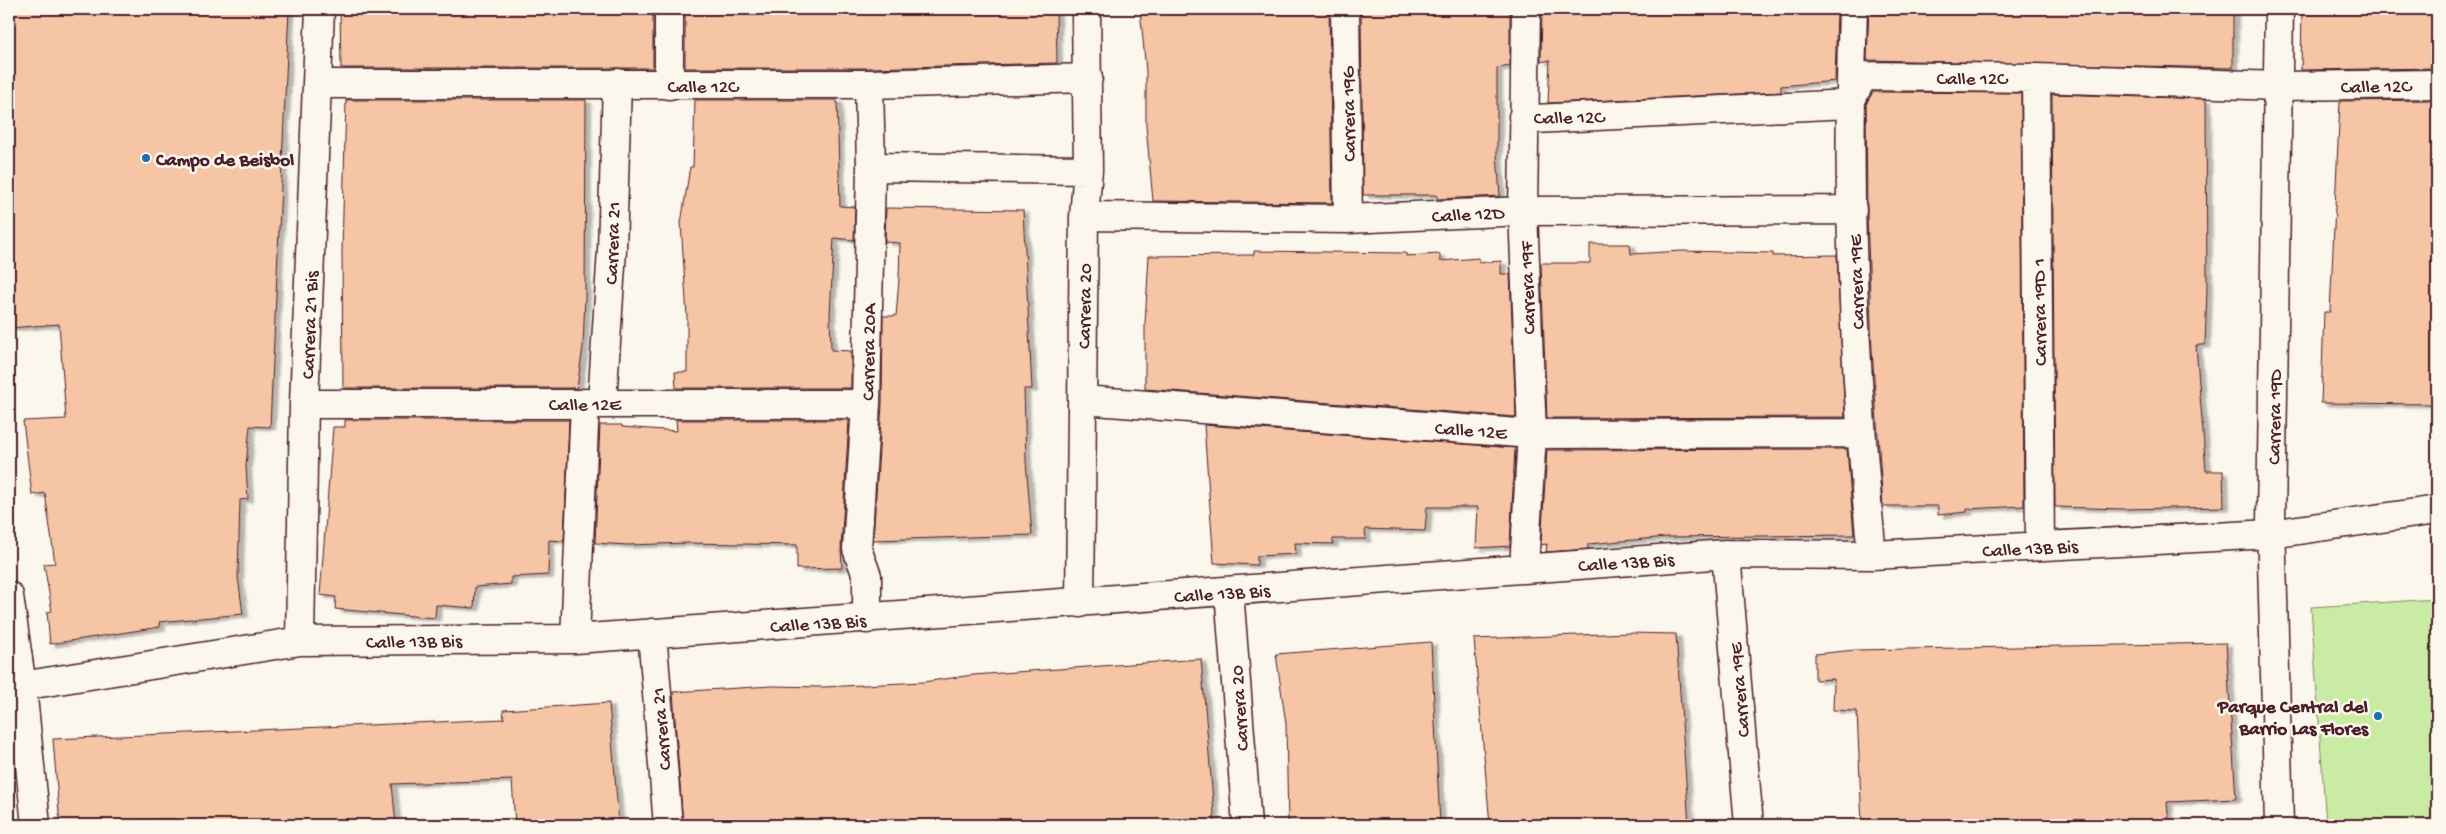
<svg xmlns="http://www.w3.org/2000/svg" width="2446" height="834" viewBox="0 0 2446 834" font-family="'Gochi Hand',sans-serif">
<defs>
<filter id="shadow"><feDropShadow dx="5.5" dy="3" stdDeviation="1" flood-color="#0004"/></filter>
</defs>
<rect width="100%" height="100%" fill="#fbf7ec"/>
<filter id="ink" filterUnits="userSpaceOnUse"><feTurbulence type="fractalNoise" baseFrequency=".02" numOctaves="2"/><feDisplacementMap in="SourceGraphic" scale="10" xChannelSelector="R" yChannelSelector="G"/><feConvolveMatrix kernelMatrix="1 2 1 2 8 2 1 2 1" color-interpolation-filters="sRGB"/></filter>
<g filter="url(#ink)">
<!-- green -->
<path fill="#c9eba4" stroke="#8a8568" d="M2437,599V825H2326L2311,607Z"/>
<!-- building -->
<path fill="#f6c5a5" stroke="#4a1f2b" filter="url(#shadow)" d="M9,9H289L270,427L250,426L246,466L248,499L240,500L238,577L243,614L159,622L160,627L50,644L47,612L52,611L44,564L55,563L45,493L32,495L23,421L66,419L59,324L9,328Z
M340,9H653V68H341Z
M685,9H1056L1057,63L869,68H685Z
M1140,9H1329L1332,203L1153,201L1146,126V71Z
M1361,9H1510V66L1497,68V154L1500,196L1437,199V195H1363Z
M1542,9H1837L1835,81L1781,86V92L1548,103L1550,60L1541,62Z
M1869,9H2233V68L1867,60Z
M2302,9H2437V68L2301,70Z
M1873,92L2021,93L2024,506L1967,509V512L1938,515V506H1883L1872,350L1867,214L1866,104Z
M2052,94L2206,99L2207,289L2205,345H2196L2206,471H2223L2224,507L2123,509L2055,507Z
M346,100H586L585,297L583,347L577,388H343L342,250Z
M695,100H837L840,206L855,207L854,240L834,238L830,315L831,350L851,351V388H676L675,372H687V316L681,223L690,167H693Z
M2437,100V404L2321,403L2324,312H2330L2340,101Z
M886,208L1023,210L1032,389H1024L1026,461L1032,535L873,540L882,405L883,316H896L899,279L900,243L885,242Z
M1590,244H1630L1631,254L1682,251L1773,253V256L1837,255L1845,417L1547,418L1541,263H1590Z
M1254,251L1406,253V256L1440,254V261L1479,258V263L1501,261V274H1510L1516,417L1145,389V324L1149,256L1254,255Z
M345,420H569L564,541L549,540L548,575L511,577V584L475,587L474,608L436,605L435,618L335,609L336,597L320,595L333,427H345Z
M676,420H849L841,548L842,568L797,569V545L689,543L628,545L595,543L600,425H622V427L677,431Z
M1204,425L1515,448L1510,546L1476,548L1478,507H1427L1425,531L1365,529L1366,539H1333V544L1295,543L1296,554L1257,556V565L1214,563Z
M1847,449L1854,535L1667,537L1588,544V549L1546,552L1547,544L1541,545L1547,450Z
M1629,633L1676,634L1689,825H1490L1474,639Z
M1431,642L1440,825H1288L1286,724L1276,654Z
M2226,643L2236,799L2167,802L2169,823H2129V825H1862L1857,711L1833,710L1834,679L1815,680V654L1855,650Z
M1201,659L1215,825H683L673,692L772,686L823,687L923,682L973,675Z
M609,703L619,825H515L512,780L392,784L396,825H175V819L119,820V825H60L53,739L504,719L503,710Z"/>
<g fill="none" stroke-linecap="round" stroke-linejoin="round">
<!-- minor casing -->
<g stroke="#4a1f2b" stroke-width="31">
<path id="minor" d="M669,9V85
M1345,9L1348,219
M1853,9C1846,191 1854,374 1872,555
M2036,78L2040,546
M317,84H869L1088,78
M1523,117L1534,119L1849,104L1863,76L2036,78L2279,86L2437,84
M871,167L1088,170
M1084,216L1348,219L1523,211L1852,210
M1082,400L1532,434L1860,433
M602,403L612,250L617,83
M304,404H866
M1726,554L1749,825
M1524,568L1532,434L1523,211L1526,9
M1229,591L1247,825
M9,596L22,687L36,825
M1080,603L1084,216L1088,170L1086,9
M867,619V576L857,549L866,404L871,167L869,84
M652,633L668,825
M575,639L585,403
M300,641L304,404L320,9
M9,688L300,641L575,639L1726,554L1872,555L2271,534L2437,510"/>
</g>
<!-- tertiary casing -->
<g stroke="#4a1f2b" stroke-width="31">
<path id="tertiary" d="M2279,825L2271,521L2279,9"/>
</g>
<!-- minor -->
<use href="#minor" stroke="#fbf7ec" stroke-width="28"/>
<!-- tertiary -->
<use href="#tertiary" stroke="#fbf7ec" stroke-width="28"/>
</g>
</g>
<!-- markers -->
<g fill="#1f6fb2" stroke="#fbf7ec" stroke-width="2">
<circle cx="146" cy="158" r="5"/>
<circle cx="2378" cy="716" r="5"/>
</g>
<g text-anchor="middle" stroke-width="5" stroke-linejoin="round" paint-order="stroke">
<!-- street labels -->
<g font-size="19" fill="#4a1f2b" stroke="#fbf7ec">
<text x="1972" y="84">Calle 12C</text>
<text x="703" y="92">Calle 12C</text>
<text transform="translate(2376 85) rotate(-1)" y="7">Calle 12C</text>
<text transform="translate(1347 114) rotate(-91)" y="7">Carrera 19G</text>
<text transform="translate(1569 116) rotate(-1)" y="7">Calle 12C</text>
<text transform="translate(1468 213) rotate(-3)" y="7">Calle 12D</text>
<text transform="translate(611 243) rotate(-88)" y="7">Carrera 21</text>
<text transform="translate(1855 282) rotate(-92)" y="7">Carrera 19E</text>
<text transform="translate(1526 288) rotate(-92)" y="7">Carrera 19F</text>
<text transform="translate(1083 306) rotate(-89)" y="7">Carrera 20</text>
<text transform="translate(2038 312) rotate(-91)" y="7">Carrera 19D 1</text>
<text transform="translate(308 325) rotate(-88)" y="7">Carrera 21 Bis</text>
<text transform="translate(867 352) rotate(-89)" y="7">Carrera 20A</text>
<text x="585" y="410">Calle 12E</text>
<text transform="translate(2273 417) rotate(-89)" y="7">Carrera 19D</text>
<text transform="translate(1471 429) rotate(4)" y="7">Calle 12E</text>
<text transform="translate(2030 547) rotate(-3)" y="7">Calle 13B Bis</text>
<text transform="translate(1626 561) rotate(-4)" y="7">Calle 13B Bis</text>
<text transform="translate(1222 592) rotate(-4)" y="7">Calle 13B Bis</text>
<text transform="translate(818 622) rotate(-4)" y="7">Calle 13B Bis</text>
<text transform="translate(414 640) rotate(-1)" y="7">Calle 13B Bis</text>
<text transform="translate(1738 690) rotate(-95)" y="7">Carrera 19E</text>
<text transform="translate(1238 708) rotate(-94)" y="7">Carrera 20</text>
<text transform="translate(660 729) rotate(-95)" y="7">Carrera 21</text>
</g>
<!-- poi labels -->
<g font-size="19" font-weight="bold" fill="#4a1f2b" stroke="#fbf7ec" text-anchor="start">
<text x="156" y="165">Campo de Beisbol</text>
<text x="2368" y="712" text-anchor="end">Parque Central del<tspan x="2368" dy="22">Barrio Las Flores</tspan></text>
</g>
</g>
<!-- margin -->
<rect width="2446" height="834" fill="none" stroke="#fbf7ec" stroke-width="30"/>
<rect x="15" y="15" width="2416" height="804" fill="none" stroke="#4a1f2b" stroke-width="2" filter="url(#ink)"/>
</svg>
